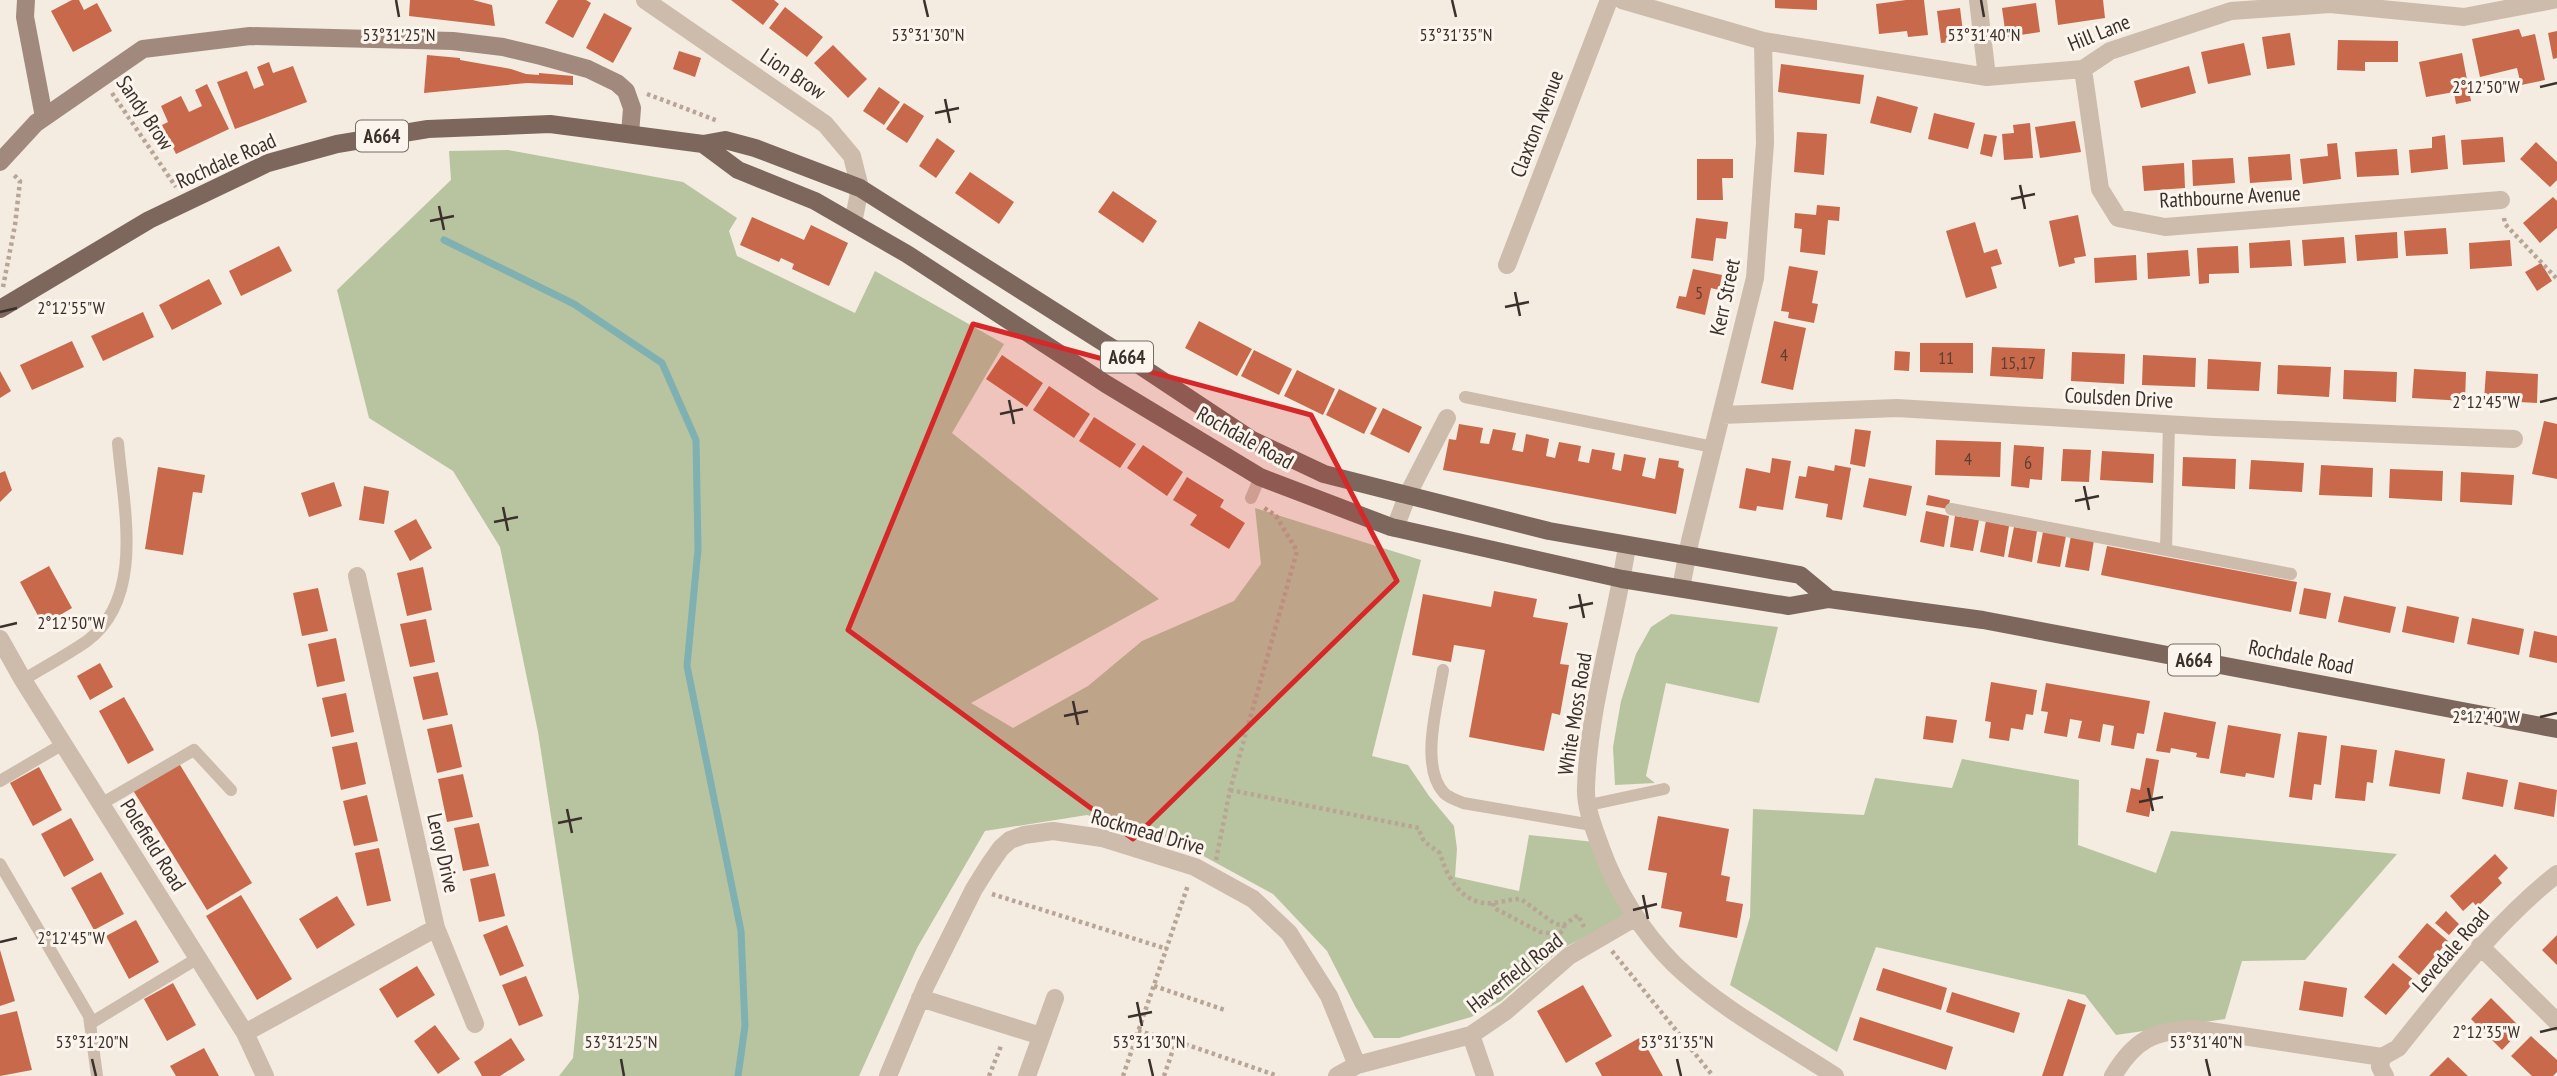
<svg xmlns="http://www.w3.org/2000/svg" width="2557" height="1076" viewBox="0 0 2557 1076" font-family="'PT Sans Narrow',sans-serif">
<rect width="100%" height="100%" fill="#f4ebe1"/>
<!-- green -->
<path fill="#b8c4a0" d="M508,150L683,182L737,218L729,231L737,256L855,313L875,271L1004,344L952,433L1159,599L971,703L1013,728L1088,686L1142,641L1234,601L1261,564L1255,508L1421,560L1372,756L1408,765L1429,796L1454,826L1457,849L1455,877L1519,891L1529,835L1594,842L1625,917L1561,949L1501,1001L1471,1017L1399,1038H1374L1355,1006L1327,951L1273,894L1176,841L1087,815L985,831L917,948L859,1076H559L573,1058L579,997L538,732L500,547L453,471L369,418L337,290L451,180L449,151Z
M1671,614L1778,627L1759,703L1666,683L1646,776L1655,783L1615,785L1613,747L1621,701L1636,654L1651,627Z
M1962,759L2079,780L2078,845L2156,873L2171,831L2397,854L2305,960L2242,961L2225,1019L2116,1035L2085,995L1876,947L1837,1052L1730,985L1750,917L1753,809L1864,815L1875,778L1952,788Z"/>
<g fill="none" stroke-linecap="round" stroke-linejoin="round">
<!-- stream -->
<path stroke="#7fb0b2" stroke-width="7" d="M444,240L574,304L662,363L696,440L698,549L687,666L741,931L745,1026L738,1076"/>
</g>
<!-- building -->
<path fill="#c8694b" d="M72,0H79L84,10L97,3L112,31L73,52L51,11Z
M410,0H473L492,5L495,26L409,16Z
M558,0H586L591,3L573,38L545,23Z
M731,0H774L779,4L763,25Z
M1775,0H1817V10L1775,8Z
M1906,0H1924L1928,35L1908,37L1907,31L1879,34L1876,4Z
M2055,0H2103L2105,18L2058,25Z
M2036,3L2040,32L2006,37L2002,8Z
M785,7L823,37L807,57L769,28Z
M1960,8L1964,40L1941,43L1937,11Z
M604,13L632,28L613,63L586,48Z
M2519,29L2522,37L2535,34L2545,80L2521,85L2517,68L2480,77L2472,39Z
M2557,31V58L2553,59L2548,33Z
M2290,33L2295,65L2267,69L2262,37Z
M2338,40L2398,41V62H2365V71L2337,70Z
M2244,43L2251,75L2208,84L2201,52Z
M833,45L867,79L848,98L814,63Z
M679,51L701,58L695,77L673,69Z
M2462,53L2471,101L2456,104L2454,92L2426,97L2419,62Z
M427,55L460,58V60L511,69L526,74L539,75V73L573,76V85L527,83L424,93Z
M269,62L273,73L293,66L307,102L235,129L217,82L247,71L254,89L264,85L257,67Z
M1781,64L1864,75L1860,104L1778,92Z
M2189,66L2196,93L2141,108L2134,81Z
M207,84L229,129L176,154L162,125L168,122L161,106L181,96L189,112L202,106L195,90Z
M879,87L900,102L884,125L863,111Z
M1877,96L1918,107L1911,133L1870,123Z
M904,103L924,116L907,143L886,129Z
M1934,113L1975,123L1968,149L1928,139Z
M2075,121L2081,152L2040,158L2035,127Z
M2030,123L2033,158L2004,160L2002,134L2014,133L2013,125Z
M1797,132L1827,134L1824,175L1794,172Z
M1984,134L1997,136L1992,157L1980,154Z
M2445,135L2448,169L2411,173L2409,150L2432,148V137Z
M2503,137L2505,162L2463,165L2461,140Z
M937,138L955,151L936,178L919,166Z
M2536,142L2557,162V180L2550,187L2520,159Z
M2337,143L2341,179L2303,184L2300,159L2328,156L2327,144Z
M2397,149L2399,175L2357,177L2355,152Z
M2290,154L2292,180L2250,183L2248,157Z
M2233,158L2235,183L2193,186L2192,160Z
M1697,159H1733V178H1722L1723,200H1697Z
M2184,163L2185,188L2144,191L2142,166Z
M970,172L1014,202L999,224L955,193Z
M1113,191L1157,221L1143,243L1098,212Z
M2553,197L2557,201V228L2540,243L2523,223Z
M1817,205L1840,207L1839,221L1828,220L1825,255L1800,252L1802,229L1794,228L1795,213L1816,215Z
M2078,215L2086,256L2074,258L2075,263L2059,267L2049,221Z
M752,217L804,240L811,225L848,243L829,286L792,269L794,264L781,258L779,262L740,245Z
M1696,218L1728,222L1726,239L1716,238L1713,261L1691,258Z
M1975,222L1984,253L1997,249L2002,264L1991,267L1997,288L1966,298L1946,231Z
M2446,228L2448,254L2406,256L2404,231Z
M2397,232L2398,258L2357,261L2355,235Z
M2344,237L2346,263L2304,266L2302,240Z
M2290,240L2292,266L2250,268L2249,243Z
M2510,240L2512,266L2470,269L2469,243Z
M279,246L292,271L241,296L229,271Z
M2238,246L2239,273L2209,274V283L2199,284L2197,248Z
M2188,250L2190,276L2148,279L2147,253Z
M2136,255L2137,280L2095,283L2094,258Z
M2541,263L2552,281L2537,291L2525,272Z
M1789,266L1818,271L1812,303L1818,304L1814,323L1788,318L1789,312L1781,311Z
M1693,269L1722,275L1719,290L1711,288L1705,315L1676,308L1679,296L1686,297Z
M209,279L222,304L172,330L159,305Z
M143,312L154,337L103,361L91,336Z
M1199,321L1252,349L1237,376L1185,348Z
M1774,321L1806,328L1793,390L1761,383Z
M72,341L84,367L32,390L20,365Z
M1920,343H1973V373L1920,372Z
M1992,347L2045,349L2043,379L1990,376Z
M1254,350L1292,369L1279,395L1241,376Z
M1895,351L1910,352L1909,371L1894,370Z
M2072,352L2125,354L2124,384L2071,381Z
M1002,355L1043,383L1027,407L986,379Z
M2143,355L2196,358L2195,387L2142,385Z
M2208,359L2261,362L2259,391L2207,389Z
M2278,365L2331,367L2329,397L2277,394Z
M2414,369L2466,372L2465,401L2412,398Z
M1297,370L1335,389L1323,415L1284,396Z
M2344,370L2397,372L2396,402L2343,399Z
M0,371L11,391L0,398Z
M2486,371L2538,374L2537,403L2484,400Z
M1049,386L1090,414L1074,438L1033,410Z
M1339,389L1377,408L1364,434L1326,415Z
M1383,408L1422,427L1409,453L1370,434Z
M1094,417L1136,444L1120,468L1079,441Z
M2544,421L2557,424V479L2532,474Z
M1459,424L1483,428L1480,443L1489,444L1493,429L1516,433L1512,450L1523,452L1526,434L1549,439L1546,456L1555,458L1559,442L1581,446L1578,461L1589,463L1592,449L1615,453L1612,469L1621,471L1624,454L1646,458L1642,476L1655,479L1659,458L1679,461L1678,467L1684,469L1676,514L1443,470L1449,439L1456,440Z
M1855,429L1871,431L1865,467L1850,464Z
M1936,440L2001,442L2000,477L1935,475Z
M1143,445L1183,472L1167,496L1127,468Z
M2014,445L2044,447L2042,480L2030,479L2029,488L2011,486Z
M2063,449L2091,450L2089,482L2061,481Z
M2102,451L2154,454L2153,483L2100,480Z
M2183,457L2236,459L2235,489L2182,486Z
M1772,458L1791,461L1783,510L1757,506L1756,511L1739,508L1746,468L1770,473Z
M2251,460L2304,463L2302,492L2249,489Z
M1835,465L1851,468L1842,520L1826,517L1828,504L1795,498L1799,476L1806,477L1808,466L1834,471Z
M2321,465L2373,468L2372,497L2319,495Z
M158,467L205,475L202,493L193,492L183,555L145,549Z
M2390,469L2443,471L2442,501L2389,498Z
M5,471L12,490L0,502V473Z
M2461,472L2514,475L2512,505L2460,502Z
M1187,477L1224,500L1220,507L1245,523L1229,549L1190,525L1197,515L1173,500Z
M1869,478L1912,486L1906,516L1863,507Z
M334,482L342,506L309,517L301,493Z
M364,486L389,491L384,524L359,520Z
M1928,495L1950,500L1948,509L1926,505Z
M1926,511L1949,516L1944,547L1920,542Z
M1955,516L1979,520L1973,551L1950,547Z
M416,519L432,548L410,561L394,531Z
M1986,521L2009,526L2004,557L1980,552Z
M2014,527L2037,531L2032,562L2008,557Z
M2043,532L2066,536L2060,567L2037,563Z
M2071,536L2094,540L2089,571L2065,567Z
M2107,546L2297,582L2291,612L2101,575Z
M49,566L72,608L43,625L20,582Z
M423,567L432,610L407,616L397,573Z
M318,588L328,631L302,636L293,593Z
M2304,588L2331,593L2326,619L2299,614Z
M1494,591L1537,599L1533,617L1568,623L1560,664L1569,665L1560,715L1552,713L1544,751L1469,737L1485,650L1454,645L1451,662L1412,655L1423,594L1491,607Z
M2344,596L2396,607L2390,633L2338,622Z
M2407,606L2459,617L2454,643L2402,632Z
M2472,618L2524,629L2519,655L2467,644Z
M426,619L435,662L410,667L400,624Z
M2534,631L2557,636V663L2529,657Z
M336,638L345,681L317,687L308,644Z
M100,663L113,687L90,700L77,676Z
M438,672L448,715L423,720L413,677Z
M1991,682L2037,690L2033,715L2026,714L2023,730L2011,728L2009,741L1989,738L1991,722L1985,721Z
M2046,683L2150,701L2144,734L2137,733L2134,749L2111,745L2114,726L2103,724L2100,742L2078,738L2082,721L2070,719L2067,737L2044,733L2048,712L2041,711Z
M346,693L354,732L331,737L322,698Z
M124,697L154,750L128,764L99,711Z
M2164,712L2216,722L2209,759L2196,757L2197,753L2171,748L2170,753L2156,751Z
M1926,716L1957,720L1953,743L1923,739Z
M452,724L462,767L437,773L427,729Z
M2228,725L2281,734L2274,778L2246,773L2245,777L2220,773Z
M2298,732L2327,736L2321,785L2314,784L2312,800L2289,797Z
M357,742L366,784L341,790L332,747Z
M2341,745L2377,750L2373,783L2367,782L2365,801L2335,798Z
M2395,750L2445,759L2440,794L2389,786Z
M2146,758L2159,760L2149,817L2126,812L2131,788L2140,790Z
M177,760L252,883L207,910L131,787Z
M39,767L62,810L33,826L10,783Z
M2467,772L2508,780L2503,807L2462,799Z
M463,774L473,817L447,822L438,779Z
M2519,782L2557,790L2554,817L2514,809Z
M367,795L378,841L354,846L343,801Z
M1658,816L1729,829L1721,875L1730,877L1726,901L1743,904L1737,938L1679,927L1682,912L1661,908L1667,873L1648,870Z
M71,818L94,860L64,877L41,834Z
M479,823L489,866L463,871L454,828Z
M379,848L391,901L367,906L355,853Z
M2495,854L2508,868L2498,878L2502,883L2477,907L2473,902L2463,911L2450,896Z
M101,872L124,914L94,930L71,888Z
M495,873L505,916L479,922L470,879Z
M241,895L292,979L257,1000L206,916Z
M337,896L355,925L317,949L299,919Z
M2446,911L2459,924L2449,935L2435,923Z
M136,920L159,962L129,979L106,936Z
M2427,923L2448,941L2419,975L2398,957Z
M507,925L524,966L500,976L483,935Z
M2557,935V965L2542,950Z
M0,950L15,1001L0,1006Z
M2393,963L2415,981L2386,1015L2364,997Z
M417,966L435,995L397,1018L379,989Z
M1883,968L1947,988L1941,1010L1876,990Z
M526,976L543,1016L519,1026L502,985Z
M2304,981L2347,988L2343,1017L2299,1010Z
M173,983L196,1025L167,1041L144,999Z
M1583,985L1612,1036L1566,1063L1537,1011Z
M1952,992L2020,1013L2014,1033L1946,1012Z
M2491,998L2522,1029L2502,1050L2471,1019Z
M2068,999L2086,1005L2063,1076H2042Z
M17,1011L32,1070L0,1076V1015Z
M1860,1017L1953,1047L1946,1070L1853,1040Z
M435,1025L460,1059L438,1074L414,1041Z
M2531,1036L2557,1060V1072L2553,1076H2532L2511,1056Z
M1641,1037L1663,1076H1602L1595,1063Z
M511,1038L525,1060L500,1076H482L474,1062Z
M204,1048L219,1076H176L170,1066Z
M2448,1057L2468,1076H2429Z"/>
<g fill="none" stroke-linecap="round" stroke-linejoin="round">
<!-- path -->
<path stroke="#b9a596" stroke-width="4.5" stroke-dasharray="3.5 3.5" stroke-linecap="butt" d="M112,93L176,187
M647,94L718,121
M2504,218L2505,224L2557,279
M3,287L15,225L20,181L13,174
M1230,790L1419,828C1422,844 1429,844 1440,853C1447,878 1463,906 1493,903C1502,902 1511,899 1521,899L1555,924L1564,925L1578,915L1584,927
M1216,860L1230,790L1297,551L1276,516L1263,507
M992,894L1167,949
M1493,903L1494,908L1540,932L1558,934L1564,930V925
M1612,951L1713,1076
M1154,986L1225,1010
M1138,1031L1176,1041L1278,1076
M989,1076L1001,1046
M1123,1076L1188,885
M1164,1076L1176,1041"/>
<!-- lane -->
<path stroke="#cdbbac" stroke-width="12" d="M1465,397L1713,447
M1251,498L1260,477
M1951,509L2291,574
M2166,550L2169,424
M1443,670C1438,703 1419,766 1444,793C1449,798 1457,800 1463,803L1592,825
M23,680C44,667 67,655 87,641C146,597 123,505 118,443
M0,781L63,744
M101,804L194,750L231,790
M1589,805L1664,789
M0,864L89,1016L97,1076
M91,1023L198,958"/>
<!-- street -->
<path stroke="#cdbbac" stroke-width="18" d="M645,0L825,124L852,156L860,188L853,223
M1622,0L1763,41L1987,77L2083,69L2110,51L2231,11L2330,4L2464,17L2553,0
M1978,0L1987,77
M2083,69L2100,189L2118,218L2165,227L2501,200
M1507,265L1609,0
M1721,415L1897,408L2214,427L2514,439
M1395,528L1408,494L1447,418
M1627,546C1615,626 1589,705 1586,787C1585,807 1594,829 1601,848C1616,890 1642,932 1674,964C1718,1007 1783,1042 1835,1076
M1681,588L1690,541L1755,278L1765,143L1763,41
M0,639L23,680L245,1033L265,1076
M436,928L475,1024
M2480,946L2557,1022
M920,998L1041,1036
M245,1033L436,928L357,576
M1471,1035L1485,1076
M2382,1057L2398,1048C2448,986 2495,923 2557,874
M2382,1057L2380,1067L2385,1076
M888,1076L926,985L974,889L989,865L1001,848L1010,840L1024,835L1053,831L1102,838L1195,867L1253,899L1289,933L1329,996L1357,1065
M1027,1076L1055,998
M1337,1076L1357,1065L1471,1035L1506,1011L1569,956L1636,917
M2113,1076C2134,1040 2154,1030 2196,1029L2382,1057"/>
<!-- secondary -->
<path stroke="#a18a7d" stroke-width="18" d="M26,0L25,17L44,117
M0,162L36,123L143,49L250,36L453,41L503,47L541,56L588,69L617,83L626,91L632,108L630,134"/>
<!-- primary -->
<path stroke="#7d675c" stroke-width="18" d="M703,144L738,170L815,201L907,254L1106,384L1260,477L1391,527L1622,579L1789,606L1829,599L1983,620L2557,729
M0,309L149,220L268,163L337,144L428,129L550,124L703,144L725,140L755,148L860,188L1139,365L1252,440L1324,474L1549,531L1800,575L1829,599"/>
</g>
<!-- marked area -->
<path fill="#d62828" fill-opacity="0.2" stroke="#d62828" stroke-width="5" stroke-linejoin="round" d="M973,324L1311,415L1397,581L1133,839L848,630Z"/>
<!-- ticks -->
<path fill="none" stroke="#3b302b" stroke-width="2.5" d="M396,0L399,17M924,0L928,17M1452,0L1456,17M1981,0L1984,17M2540,87L2557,83M945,99L950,123M935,113L959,108M2020,185L2025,209M2011,199L2035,194M439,206L444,230M430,221L454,216M1515,292L1520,316M1505,307L1529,302M0,312L17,308M1009,400L1014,424M2540,402L2557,398M1000,414L1023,409M2084,486L2089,510M2075,501L2099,496M503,507L508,531M494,522L518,517M1579,594L1584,618M1569,608L1593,603M0,627L17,623M1073,701L1078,725M1064,716L1088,711M2540,717L2557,713M2148,788L2153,811M2139,802L2163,797M567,809L572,833M558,823L582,818M1643,895L1648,919M1633,910L1657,904M0,942L17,938M1137,1002L1142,1026M1128,1017L1152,1012M2540,1032L2557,1028M92,1059L96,1076M621,1059L624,1076M1149,1059L1153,1076M1677,1059L1681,1076M2206,1059L2210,1076"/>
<g text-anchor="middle" stroke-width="6" stroke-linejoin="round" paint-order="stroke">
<!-- number labels -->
<g font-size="18" fill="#5e3e33">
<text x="1699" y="299">5</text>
<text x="1784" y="361">4</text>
<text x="1946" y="364">11</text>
<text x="2018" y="369">15,17</text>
<text x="1968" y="465">4</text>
<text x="2028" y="469">6</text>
</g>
<!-- shield labels -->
<g fill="#fbf5ee" stroke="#756b66" stroke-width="2">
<rect x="356" y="120.5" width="52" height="31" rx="5"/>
<rect x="1101" y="341.5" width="52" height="31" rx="5"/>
<rect x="2168" y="644.5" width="52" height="31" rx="5"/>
</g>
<g font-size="19" font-weight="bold" fill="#3b302b">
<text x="382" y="143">A664</text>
<text x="1127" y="364">A664</text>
<text x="2194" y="667">A664</text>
</g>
<!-- street labels -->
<g font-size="21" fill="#3b302b" stroke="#fbf5ee">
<text transform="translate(2099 33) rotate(-22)" y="7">Hill Lane</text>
<text transform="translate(793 74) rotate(34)" y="7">Lion Brow</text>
<text transform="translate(145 113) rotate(56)" y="7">Sandy Brow</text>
<text transform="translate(1537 124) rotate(-69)" y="7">Claxton Avenue</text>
<text transform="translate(226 161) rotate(-24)" y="7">Rochdale Road</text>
<text transform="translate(2230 197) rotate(-3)" y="7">Rathbourne Avenue</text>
<text transform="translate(1725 297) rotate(-78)" y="7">Kerr Street</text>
<text transform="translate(2119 398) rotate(3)" y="7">Coulsden Drive</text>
<text transform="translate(1245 438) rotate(29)" y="7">Rochdale Road</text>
<text transform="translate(2301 657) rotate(11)" y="7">Rochdale Road</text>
<text transform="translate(1575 714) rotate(-81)" y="7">White Moss Road</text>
<text transform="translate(1148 832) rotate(16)" y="7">Rockmead Drive</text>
<text transform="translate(153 845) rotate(58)" y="7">Polefield Road</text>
<text transform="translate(443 853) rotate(77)" y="7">Leroy Drive</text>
<text transform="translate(2451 950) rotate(-49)" y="7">Levedale Road</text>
<text transform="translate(1515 973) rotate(-38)" y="7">Haverfield Road</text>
</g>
</g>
<g font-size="18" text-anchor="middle" fill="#3b302b" stroke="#fbf5ee" stroke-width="6" stroke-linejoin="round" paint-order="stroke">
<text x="399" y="41">53°31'25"N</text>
<text x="928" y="41">53°31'30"N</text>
<text x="1456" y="41">53°31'35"N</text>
<text x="1984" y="41">53°31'40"N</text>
<text x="2486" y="93">2°12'50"W</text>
<text x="71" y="314">2°12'55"W</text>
<text x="2486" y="408">2°12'45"W</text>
<text x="71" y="629">2°12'50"W</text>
<text x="2486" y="723">2°12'40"W</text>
<text x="71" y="944">2°12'45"W</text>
<text x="2486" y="1038">2°12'35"W</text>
<text x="92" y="1048">53°31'20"N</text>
<text x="621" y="1048">53°31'25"N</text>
<text x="1149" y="1048">53°31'30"N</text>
<text x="1677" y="1048">53°31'35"N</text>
<text x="2206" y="1048">53°31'40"N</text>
</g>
</svg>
